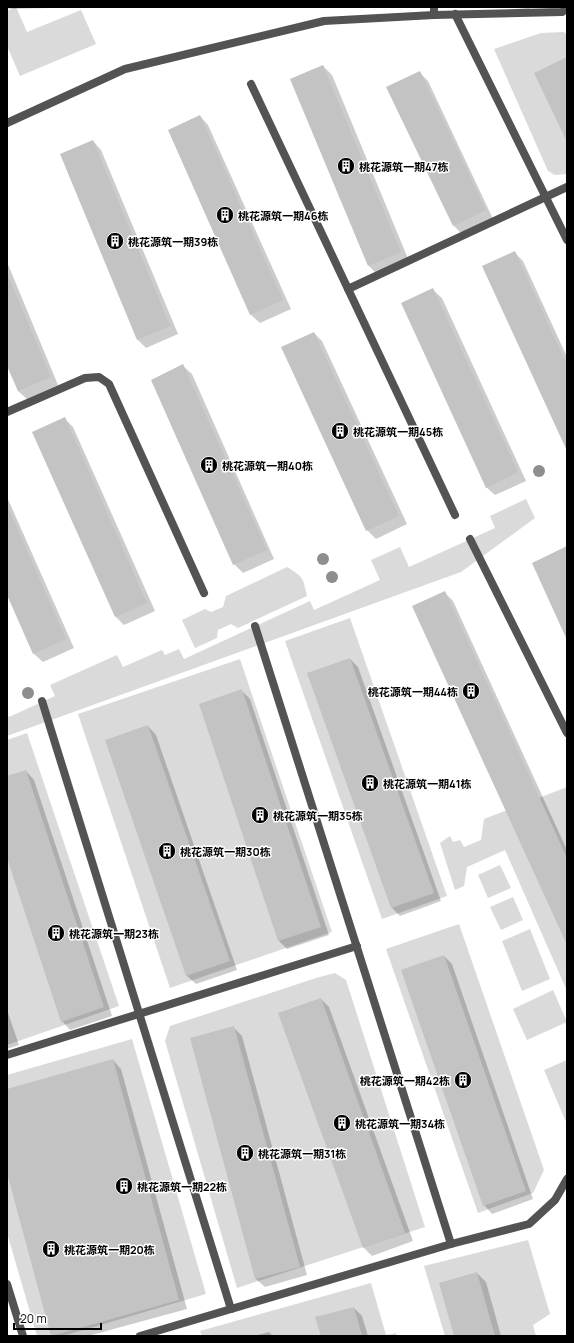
<svg xmlns="http://www.w3.org/2000/svg" width="574" height="1343" font-family="Manrope,'Noto Sans SC',sans-serif">
	<style>
		.green { fill: #dadada }
		.shadow { fill: #0003 }
		.building { fill: #c3c3c3 }
		.lines { fill: none; stroke-linecap: round; stroke-linejoin: round }
		.service { stroke: #535353; stroke-width: 8 }
		.minor { stroke: #535353; stroke-width: 8 }
		.tree { fill: #8e8e8e }
		.labels { text-anchor: middle; dominant-baseline: central; stroke-width: 3; stroke-linejoin: round; paint-order: stroke }
		.poi-label { font-size: 11px; font-weight: bold; fill: #000; stroke: #fff; text-anchor: start }
	</style>
	<rect width="100%" height="100%" fill="#fff"/>
	<g class="green">
		<polygon points="16,7 27,32 81,10 96,44 20,76 7,46 7,11"/>
		<polygon points="564,32 567,35 567,174 555,175 548,171 494,49 541,33"/>
		<polygon points="526,499 535,518 461,572 7,736 7,714 9,717 55,696 50,685 117,655 123,667 162,650 165,655 179,649 184,659 310,601 314,610 380,580 371,560 400,547 409,567 495,528 490,516"/>
		<path d="M287 567C303 577 303 577 307 596L238 628 231 624 218 630 217 638 195 648 182 620 205 609 211 612 223 607 226 596Z"/>
		<polygon points="350,618 447,896 382,919 285,641"/>
		<polygon points="240,659 332,932 170,988 78,714"/>
		<polygon points="27,733 119,1006 7,1045 7,740"/>
		<polygon points="567,787 567,991 505,850 467,867 464,886 455,890 440,843 450,836 453,842 460,840 464,847 481,840 484,819"/>
		<polygon points="500,865 511,888 488,898 478,875"/>
		<polygon points="513,897 523,920 501,930 490,907"/>
		<polygon points="459,924 544,1170 533,1193 478,1213 386,949"/>
		<polygon points="530,929 550,979 522,991 502,941"/>
		<polygon points="335,973 346,980 425,1227 237,1288 165,1041 170,1026 316,978"/>
		<polygon points="553,990 567,1022 527,1040 513,1009"/>
		<polygon points="132,1039 206,1294 63,1336 37,1336 7,1233 7,1075"/>
		<polygon points="567,1060 567,1122 565,1120 544,1070"/>
		<polygon points="528,1240 550,1314 533,1325 536,1336 445,1336 424,1266"/>
		<polygon points="371,1283 386,1335 396,1333 397,1336 202,1336 200,1331"/>
	</g>
	<g class="shadow">
		<polygon points="7,7 92,7 9,9"/>
		<polygon points="499,7 530,7 529,9"/>
		<polygon points="323,66 332,75 409,261 377,274 369,266 292,80"/>
		<polygon points="419,72 428,81 493,219 462,234 454,226 388,87"/>
		<polygon points="200,116 208,125 291,309 260,323 251,315 169,131"/>
		<polygon points="93,141 101,150 178,334 146,348 138,340"/>
		<polygon points="514,252 523,261 567,357 567,449"/>
		<polygon points="7,262 58,385 27,399 18,391 7,363"/>
		<polygon points="433,290 442,298 526,481 495,495 486,487"/>
		<polygon points="314,333 322,341 407,524 376,539 367,530"/>
		<polygon points="183,366 192,374 274,559 243,573 234,564"/>
		<polygon points="65,419 73,427 155,611 124,625 116,617"/>
		<polygon points="7,497 74,648 43,662 34,654 7,593"/>
		<polygon points="444,592 453,601 567,850 567,943"/>
		<polygon points="350,659 358,667 441,901 400,916 392,908"/>
		<polygon points="242,691 250,699 329,935 287,949 279,941 200,705"/>
		<polygon points="148,726 156,735 237,970 196,984 187,976"/>
		<polygon points="26,771 34,780 112,1016 70,1030 62,1021 7,855 7,777"/>
		<polygon points="444,956 452,964 533,1199 492,1214 484,1205"/>
		<polygon points="321,999 329,1007 413,1241 372,1256 364,1248"/>
		<polygon points="7,1010 19,1045 7,1049"/>
		<polygon points="233,1027 242,1036 307,1275 265,1287 256,1279 191,1039"/>
		<polygon points="113,1060 121,1069 187,1309 88,1336 53,1336 7,1169 7,1090"/>
		<polygon points="477,1273 486,1282 501,1336 455,1336"/>
		<polygon points="354,1308 362,1316 368,1336 322,1336"/>
		<polygon points="269,1332 273,1336 253,1336"/>
	</g>
	<g class="building">
		<polygon points="567,57 567,142 534,73"/>
		<polygon points="323,65 401,252 368,266 290,79"/>
		<polygon points="420,71 486,210 453,226 386,87"/>
		<polygon points="200,115 283,300 250,315 168,130"/>
		<polygon points="93,140 170,326 137,340 60,154"/>
		<polygon points="515,251 567,365 567,451 482,266"/>
		<polygon points="7,273 51,377 18,391 7,366"/>
		<polygon points="433,288 518,472 486,488 401,303"/>
		<polygon points="314,332 399,516 366,531 281,347"/>
		<polygon points="183,364 267,550 233,565 151,380"/>
		<polygon points="65,417 147,603 115,617 32,432"/>
		<polygon points="7,505 66,639 33,654 7,595"/>
		<polygon points="567,546 567,640 532,563"/>
		<polygon points="445,591 567,858 567,945 412,606"/>
		<polygon points="350,658 434,893 391,908 307,673"/>
		<polygon points="242,689 321,927 278,941 199,704"/>
		<polygon points="148,725 230,961 186,976 105,740"/>
		<polygon points="26,770 104,1007 61,1022 7,858 7,776"/>
		<polygon points="444,955 526,1191 483,1206 401,970"/>
		<polygon points="321,998 405,1233 363,1248 278,1013"/>
		<polygon points="234,1026 300,1267 255,1279 190,1038"/>
		<polygon points="113,1059 179,1300 51,1336 7,1173 7,1089"/>
		<polygon points="477,1272 495,1336 454,1336 439,1283"/>
		<polygon points="354,1307 362,1336 321,1336 315,1317"/>
	</g>
	<g class="lines">
		<g class="service">
			<polyline points="455,14 567,240"/>
			<polyline points="251,84 455,515"/>
			<polyline points="348,289 567,187"/>
			<polyline points="7,412 85,378 99,377 109,384 204,593"/>
			<polyline points="470,539 567,733"/>
			<polyline points="255,626 451,1244"/>
			<polyline points="42,701 231,1309"/>
			<polyline points="7,1055 357,946"/>
			<polyline points="7,1284 23,1336"/>
		</g>
		<g class="minor">
			<polyline points="434,15 562,12 567,9"/>
			<polyline points="7,123 125,69 324,21 434,15 434,7"/>
			<polyline points="140,1336 451,1244 529,1224 555,1200 567,1179"/>
		</g>
	</g>
	<g class="tree">
		<circle cx="539" cy="471" r="6"/>
		<circle cx="323" cy="559" r="6"/>
		<circle cx="332" cy="577" r="6"/>
		<circle cx="28" cy="693" r="6"/>
	</g>
	<defs>
		<symbol id="building-disc" viewBox="-11 -11 22 22"><circle r="9.5" fill="#000" stroke="#fff"/><path d="M-4-6H4V6H1V3H-1V6H-4ZM-2.5-4.3h1.7v1.8h-1.7ZM.8-4.3h1.7v1.8H.8ZM-2.5-1h1.7V.8h-1.7ZM.8-1h1.7V.8H.8Z" fill="#fff"/></symbol>
	</defs>
	<g fill-rule="evenodd">
		<use href="#building-disc" x="336" y="156" width="20" height="20"/>
		<use href="#building-disc" x="215" y="205" width="20" height="20"/>
		<use href="#building-disc" x="105" y="231" width="20" height="20"/>
		<use href="#building-disc" x="330" y="421" width="20" height="20"/>
		<use href="#building-disc" x="199" y="455" width="20" height="20"/>
		<use href="#building-disc" x="461" y="681" width="20" height="20"/>
		<use href="#building-disc" x="360" y="773" width="20" height="20"/>
		<use href="#building-disc" x="250" y="805" width="20" height="20"/>
		<use href="#building-disc" x="157" y="841" width="20" height="20"/>
		<use href="#building-disc" x="46" y="923" width="20" height="20"/>
		<use href="#building-disc" x="453" y="1070" width="20" height="20"/>
		<use href="#building-disc" x="332" y="1113" width="20" height="20"/>
		<use href="#building-disc" x="235" y="1143" width="20" height="20"/>
		<use href="#building-disc" x="114" y="1176" width="20" height="20"/>
		<use href="#building-disc" x="41" y="1239" width="20" height="20"/>
	</g>
	<g class="labels">
		<g class="poi-label">
			<text x="359" y="166">桃花源筑一期47栋</text>
			<text x="238" y="215">桃花源筑一期46栋</text>
			<text x="128" y="241">桃花源筑一期39栋</text>
			<text x="353" y="431">桃花源筑一期45栋</text>
			<text x="222" y="465">桃花源筑一期40栋</text>
			<text x="458" y="691" text-anchor="end">桃花源筑一期44栋</text>
			<text x="383" y="783">桃花源筑一期41栋</text>
			<text x="273" y="815">桃花源筑一期35栋</text>
			<text x="180" y="851">桃花源筑一期30栋</text>
			<text x="69" y="933">桃花源筑一期23栋</text>
			<text x="450" y="1080" text-anchor="end">桃花源筑一期42栋</text>
			<text x="355" y="1123">桃花源筑一期34栋</text>
			<text x="258" y="1153">桃花源筑一期31栋</text>
			<text x="137" y="1186">桃花源筑一期22栋</text>
			<text x="64" y="1249">桃花源筑一期20栋</text>
		</g>
	</g>
	<rect width="574" height="1343" fill="none" stroke="#000000" stroke-width="16"/>
	<path d="M14 1323v6h87v-6" fill="none" stroke="#000000" stroke-width="2"/>
	<text x="20" y="1323" font-size="12" fill="#000000" stroke="#ffffff" stroke-width="3" paint-order="stroke">20 m</text>
</svg>
